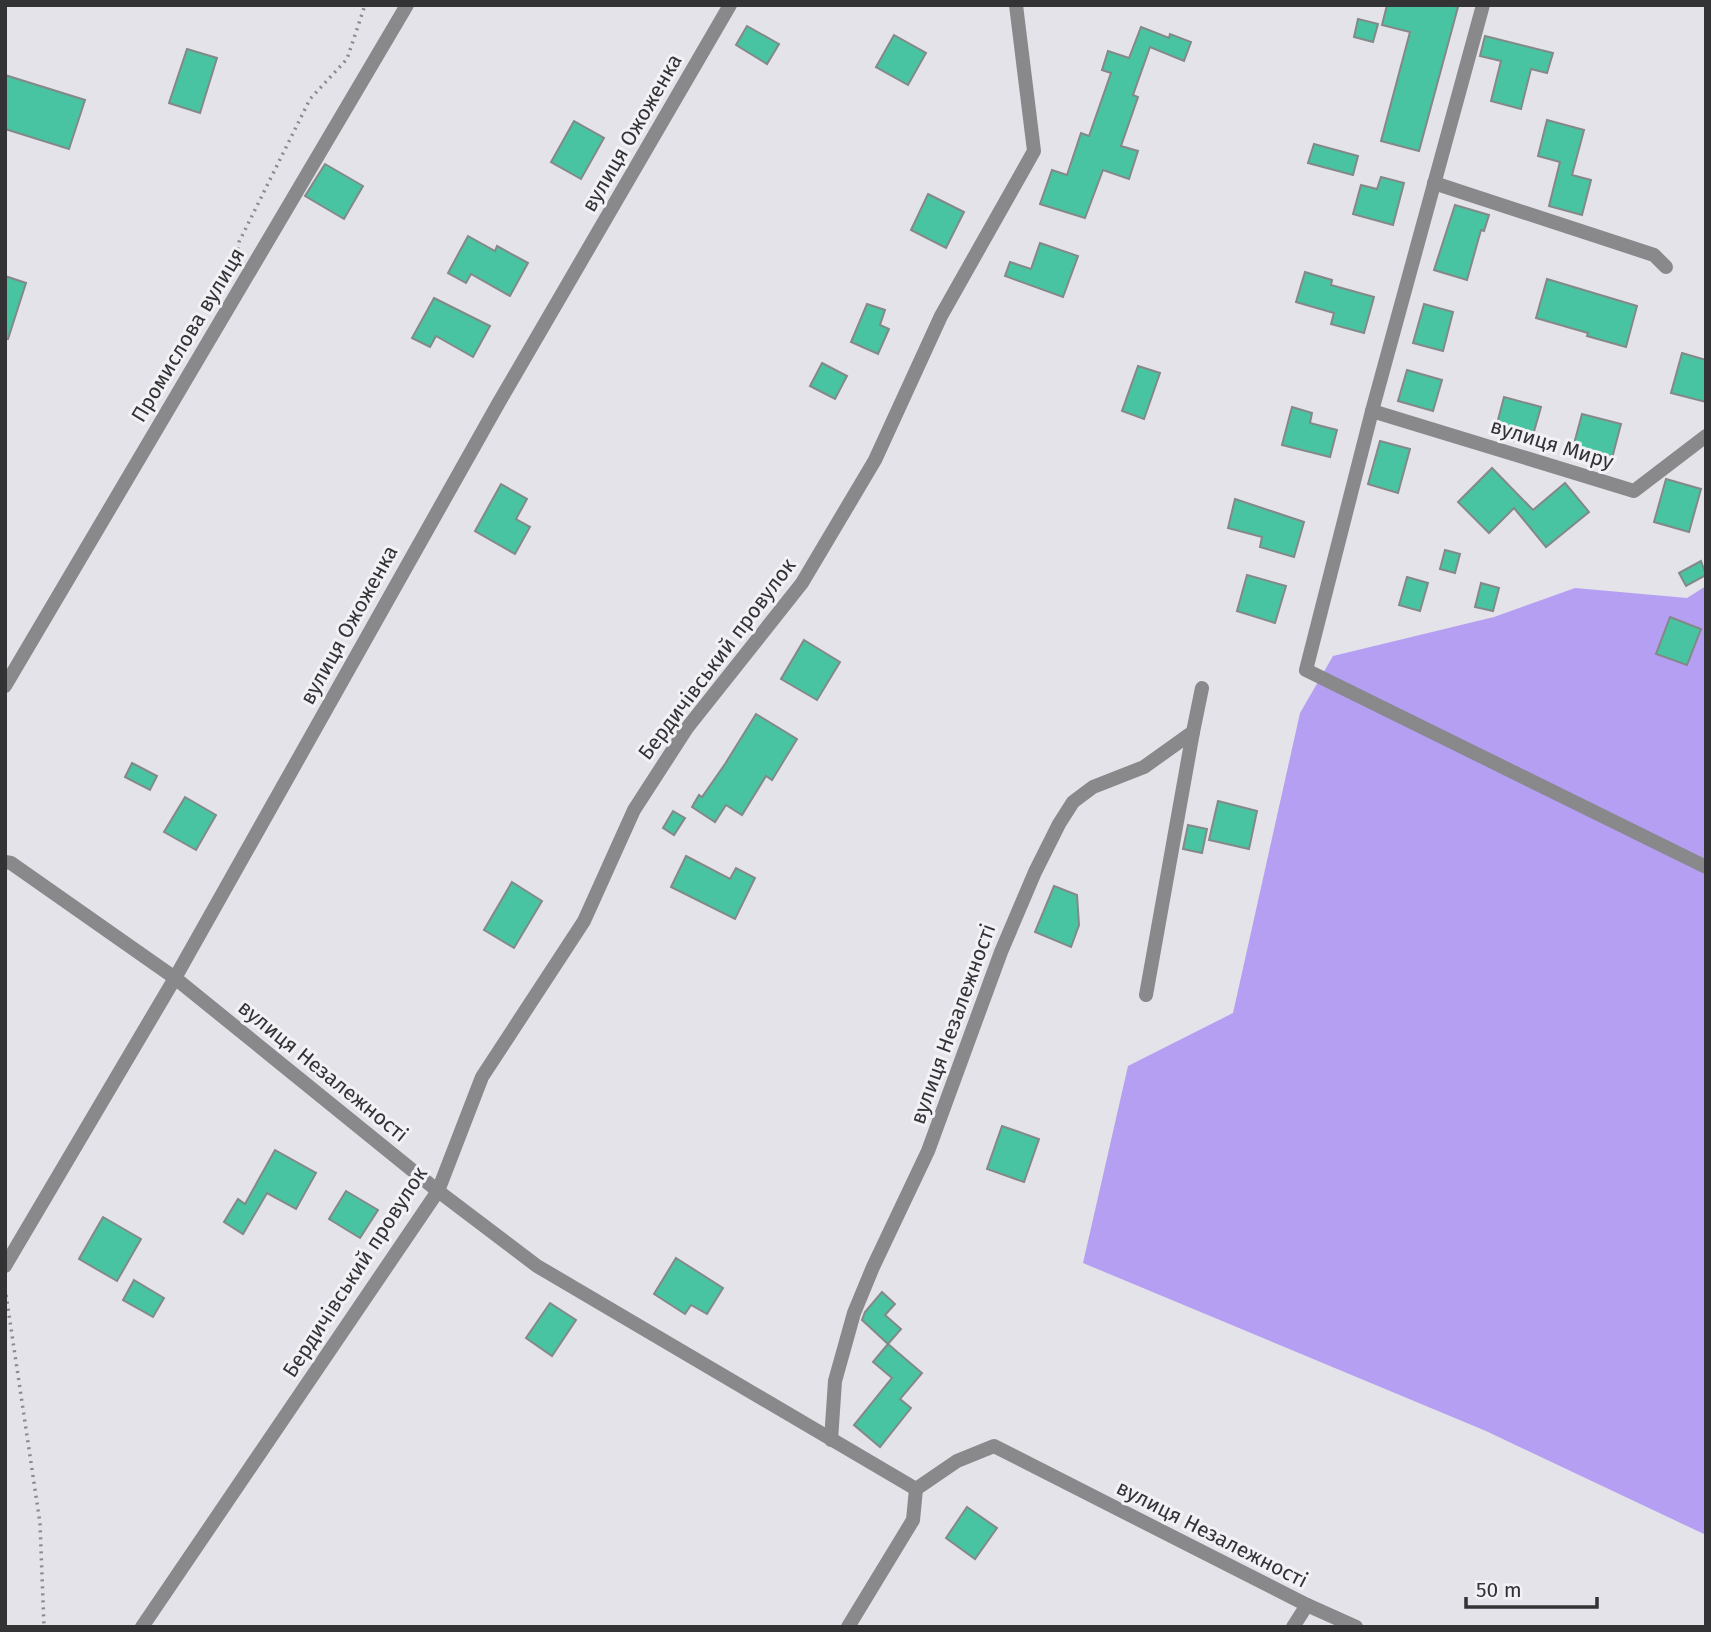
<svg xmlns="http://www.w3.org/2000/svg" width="1711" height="1632" font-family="'Fira Sans',sans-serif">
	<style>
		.forest { fill: #b49ff3 }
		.building { fill: #48c4a3; stroke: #838987; stroke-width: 2 }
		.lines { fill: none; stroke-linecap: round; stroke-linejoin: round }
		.path { stroke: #8a898d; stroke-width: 3.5; stroke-dasharray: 2 5; stroke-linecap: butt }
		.minor { stroke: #89888b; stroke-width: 14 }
		.labels { text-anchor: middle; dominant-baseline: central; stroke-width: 6; stroke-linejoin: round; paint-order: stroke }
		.street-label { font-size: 21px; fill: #333234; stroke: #f2f1f6 }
	</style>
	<rect width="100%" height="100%" fill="#e4e3e9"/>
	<polygon class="forest" points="1706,586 1706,1535 1486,1431 1083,1263 1128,1066 1233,1013 1300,713 1333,656 1494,617 1575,588 1687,598"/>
	<g class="building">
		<polygon points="1387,5 1450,5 1458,7 1419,151 1381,141 1410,32 1382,25"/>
		<polygon points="1358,19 1378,24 1373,42 1354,37"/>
		<polygon points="747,26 779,44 767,64 736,45"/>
		<polygon points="1141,27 1169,38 1170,34 1191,42 1184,61 1150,47 1133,95 1138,97 1121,146 1138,151 1129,179 1103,170 1085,218 1040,204 1052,170 1067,175 1081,133 1089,136 1111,73 1102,70 1108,51 1129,58"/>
		<polygon points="894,35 926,53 908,85 876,67"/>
		<polygon points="1485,36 1553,53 1547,73 1531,69 1521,109 1491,101 1501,61 1480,56"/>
		<polygon points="187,49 217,58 200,113 169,103"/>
		<polygon points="5,75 85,100 69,149 5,129"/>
		<polygon points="1547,120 1584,130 1572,175 1591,180 1582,215 1549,206 1560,162 1538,156"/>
		<polygon points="574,121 604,138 581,179 551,162"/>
		<polygon points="1314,144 1358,156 1353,175 1308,163"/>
		<polygon points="325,164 363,186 344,219 305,196"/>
		<polygon points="1381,177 1404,183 1393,225 1353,214 1361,185 1377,189"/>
		<polygon points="928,194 964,212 946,248 911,230"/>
		<polygon points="1455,205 1489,215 1484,231 1481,230 1467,280 1434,270"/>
		<polygon points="468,236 495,251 497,246 528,263 510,296 471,274 466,283 448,273"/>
		<polygon points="1040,243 1078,256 1063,297 1005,276 1010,262 1031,269"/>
		<polygon points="1305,272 1332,280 1331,285 1374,297 1364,333 1331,324 1334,313 1296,302"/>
		<polygon points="5,276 26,283 8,339 5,339"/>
		<polygon points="1547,279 1637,306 1626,347 1587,336 1588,333 1536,318"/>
		<polygon points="434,298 490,326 473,357 436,336 430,347 412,338"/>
		<polygon points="867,304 885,310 880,325 889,329 878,354 851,342"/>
		<polygon points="1424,304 1453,312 1443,351 1413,343"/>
		<polygon points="1682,353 1706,360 1706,402 1671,393"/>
		<polygon points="822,363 847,376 835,399 810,386"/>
		<polygon points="1138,366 1160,373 1144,419 1122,411"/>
		<polygon points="1407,370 1442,380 1433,411 1398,401"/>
		<polygon points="1504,397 1541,407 1531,442 1534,446 1494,435"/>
		<polygon points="1292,407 1312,413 1310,423 1337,430 1330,457 1282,445"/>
		<polygon points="1582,414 1621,424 1610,466 1571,455"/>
		<polygon points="1380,441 1410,449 1398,493 1368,484"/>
		<polygon points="1492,468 1533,510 1565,483 1589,512 1546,547 1514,508 1489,533 1458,502"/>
		<polygon points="1666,479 1701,489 1689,532 1654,522"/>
		<polygon points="501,484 527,499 516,519 530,527 515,554 475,531"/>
		<polygon points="1235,499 1304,522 1294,557 1260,547 1262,537 1228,528"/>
		<polygon points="1445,550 1460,554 1455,573 1440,569"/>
		<polygon points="1701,561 1706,575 1686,586 1679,573"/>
		<polygon points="1247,575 1286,586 1275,623 1237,611"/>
		<polygon points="1407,577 1428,583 1420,611 1399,605"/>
		<polygon points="1481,583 1499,588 1493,611 1475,607"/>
		<polygon points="1670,617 1701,629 1687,665 1656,654"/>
		<polygon points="804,640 840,662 817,700 781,679"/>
		<polygon points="756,714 797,739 772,780 766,776 742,815 726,805 715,822 692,807 699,795 702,797 725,764"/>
		<polygon points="132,763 157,776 150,790 125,777"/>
		<polygon points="185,797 216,815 196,850 164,832"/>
		<polygon points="1218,801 1257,811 1249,849 1209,840"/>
		<polygon points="673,811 685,818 674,835 663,828"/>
		<polygon points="1188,825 1207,829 1202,853 1183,849"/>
		<polygon points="686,856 730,879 736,868 755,878 735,919 671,887"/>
		<polygon points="512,882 542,901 514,948 484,930"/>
		<polygon points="1054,886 1077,895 1079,925 1071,947 1035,932"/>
		<polygon points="1002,1126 1039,1139 1024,1182 987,1169"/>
		<polygon points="275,1150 316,1173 296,1209 267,1193 243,1234 224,1222 238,1199 245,1204"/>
		<polygon points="346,1191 378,1210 360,1238 329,1219"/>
		<polygon points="103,1217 141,1239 117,1281 79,1259"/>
		<polygon points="676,1258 723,1288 707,1314 691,1305 685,1314 654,1294"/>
		<polygon points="134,1280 164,1298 153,1317 123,1300"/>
		<polygon points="882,1292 895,1304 885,1315 901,1329 888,1344 862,1320 865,1312"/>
		<polygon points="550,1303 576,1320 552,1356 526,1338"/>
		<polygon points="888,1344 922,1373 900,1399 911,1408 880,1447 854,1425 892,1378 873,1362"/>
		<polygon points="967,1507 997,1528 975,1559 946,1538"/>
	</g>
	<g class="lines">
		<g class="path">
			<polyline points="235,263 239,242 310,99 347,59 365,5"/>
			<polyline points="5,1288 40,1523 44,1627"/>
		</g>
		<g class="minor">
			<polyline points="1483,5 1372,411 1306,670 1706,867"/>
			<polyline points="1434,183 1654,255 1666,267"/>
			<polyline points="1372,411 1634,491 1706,436"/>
			<polyline points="5,686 407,5"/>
			<polyline points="5,862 11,863 175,978 438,1191 537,1266 916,1489 957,1461 994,1446 1307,1605 1356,1627"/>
			<polyline points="1146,995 1193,732"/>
			<polyline points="5,1266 175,978 498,404 730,5"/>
			<polyline points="831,1440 835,1381 854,1313 873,1267 928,1151 1001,952 1035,872 1059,824 1073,802 1093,787 1144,767 1193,732 1202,688"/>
			<polyline points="142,1627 438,1191 482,1077 584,921 634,810 687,728 802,583 875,460 941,316 1034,151 1016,5"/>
			<polyline points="848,1627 913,1520 916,1489"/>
			<polyline points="1293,1627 1307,1605"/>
		</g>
	</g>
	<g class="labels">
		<g class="street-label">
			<text transform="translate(632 133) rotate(-60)">вулиця Ожоженка</text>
			<text transform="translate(188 335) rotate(-59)">Промислова вулиця</text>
			<text transform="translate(1552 444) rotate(17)">вулиця Миру</text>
			<text transform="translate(349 625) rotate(-61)">вулиця Ожоженка</text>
			<text transform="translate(717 659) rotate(-53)">Бердичівський провулок</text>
			<text transform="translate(953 1024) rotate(-70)">вулиця Незалежності</text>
			<text transform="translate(323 1071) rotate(39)">вулиця Незалежності</text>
			<text transform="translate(355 1272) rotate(-57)">Бердичівський провулок</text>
			<text transform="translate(1212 1534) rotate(27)">вулиця Незалежності</text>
		</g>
	</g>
	<rect width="1711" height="1632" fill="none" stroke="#333234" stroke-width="14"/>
	<path d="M1466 1597v10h131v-10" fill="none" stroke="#333234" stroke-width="3.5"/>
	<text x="1476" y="1597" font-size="21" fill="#333234" stroke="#f2f1f6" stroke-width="5" paint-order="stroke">50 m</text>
</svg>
